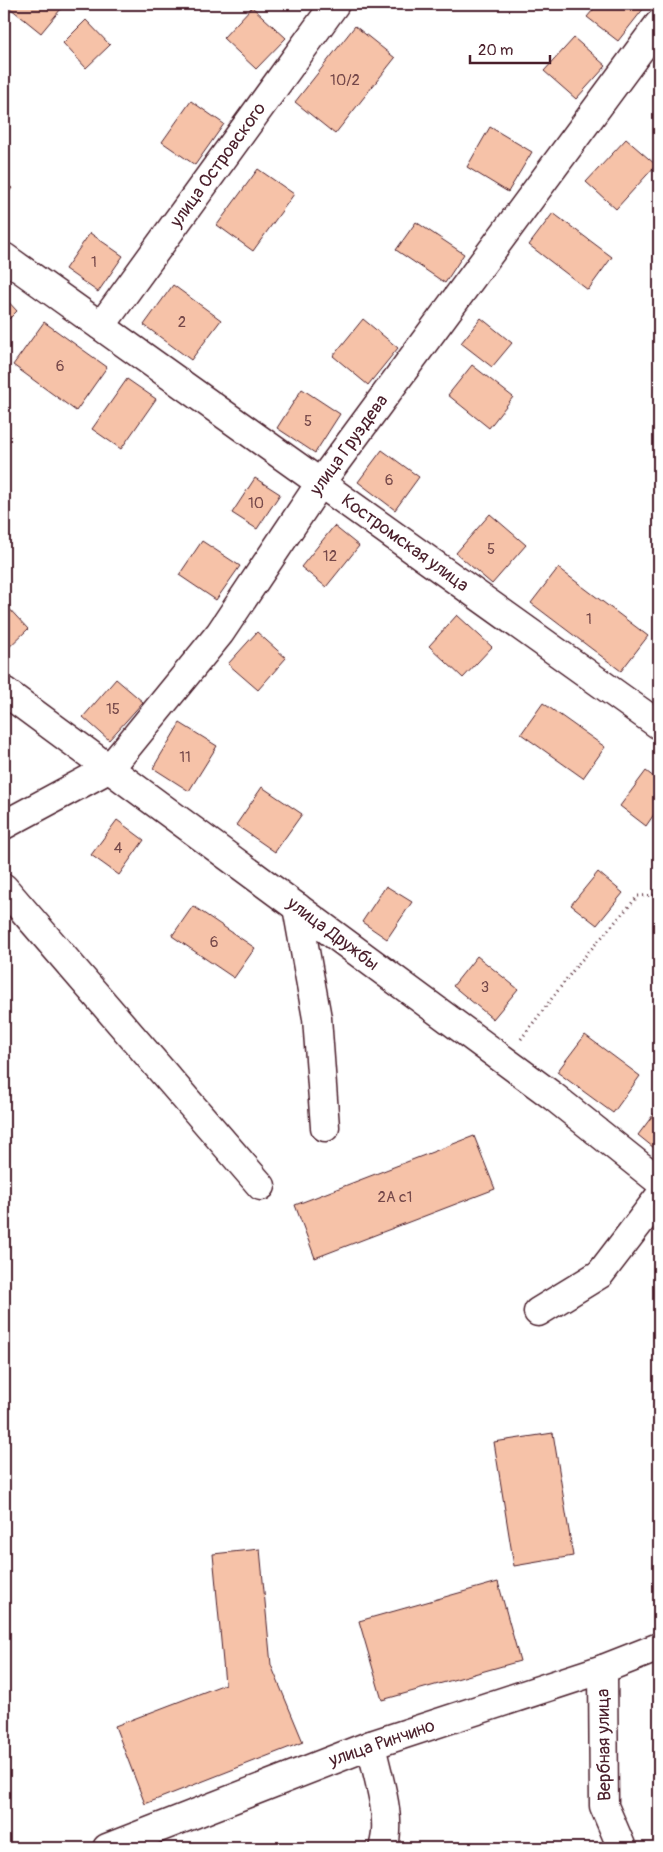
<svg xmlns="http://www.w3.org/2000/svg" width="663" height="1852" font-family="Pangolin,sans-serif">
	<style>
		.building { fill: #f6c2a8; stroke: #4a1f2b }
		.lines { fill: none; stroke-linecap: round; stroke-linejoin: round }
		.minor-casing { stroke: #4a1f2b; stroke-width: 31 }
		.path { stroke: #4a1f2b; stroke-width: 3; stroke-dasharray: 1 4; stroke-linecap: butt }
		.minor { stroke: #fff; stroke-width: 28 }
		.labels { text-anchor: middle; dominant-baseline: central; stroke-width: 4.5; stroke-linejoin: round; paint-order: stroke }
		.number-label { font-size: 15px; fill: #75484a }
		.street-label { font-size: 18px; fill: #4a1f2b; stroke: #fff }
	</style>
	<rect width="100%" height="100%" fill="#fff"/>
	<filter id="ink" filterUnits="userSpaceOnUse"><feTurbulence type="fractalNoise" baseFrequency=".02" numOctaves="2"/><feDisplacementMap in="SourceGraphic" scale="10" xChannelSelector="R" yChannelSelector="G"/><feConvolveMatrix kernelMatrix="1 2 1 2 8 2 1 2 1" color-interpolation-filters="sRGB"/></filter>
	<g filter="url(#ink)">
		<g class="building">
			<polygon points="5,4 65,4 41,33"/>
			<polygon points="598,4 639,4 644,8 618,41 587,17"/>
			<polygon points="252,7 286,38 256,69 223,38"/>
			<polygon points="86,20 110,45 86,68 63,43"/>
			<polygon points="355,26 395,58 335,134 295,102"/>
			<polygon points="574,38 606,66 576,99 544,71"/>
			<polygon points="191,101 224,124 195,165 162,142"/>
			<polygon points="490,127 532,152 508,192 467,167"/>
			<polygon points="626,139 656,165 616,209 586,182"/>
			<polygon points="258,169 294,194 253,251 217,225"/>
			<polygon points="4,182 12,188 4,198"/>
			<polygon points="553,213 612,257 588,290 529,245"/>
			<polygon points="416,222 464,254 445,283 396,250"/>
			<polygon points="90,233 123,256 98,292 65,269"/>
			<polygon points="173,285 221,320 191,360 144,325"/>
			<polygon points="4,297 17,311 4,324"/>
			<polygon points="481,318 512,343 492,367 461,343"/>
			<polygon points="363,319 398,348 368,385 333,356"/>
			<polygon points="44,322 107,367 76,411 13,365"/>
			<polygon points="472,365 513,397 489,428 448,395"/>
			<polygon points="127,379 156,399 121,449 92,429"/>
			<polygon points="302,389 340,414 315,453 277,428"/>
			<polygon points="382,450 419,477 395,510 358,482"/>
			<polygon points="255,478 280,494 257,529 232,513"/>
			<polygon points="490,514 526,545 492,584 456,553"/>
			<polygon points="334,526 359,546 326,587 301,567"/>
			<polygon points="202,541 240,566 216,600 179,575"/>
			<polygon points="558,568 648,636 621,671 531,603"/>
			<polygon points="4,603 28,629 4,652"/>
			<polygon points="457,615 492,647 463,678 429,646"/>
			<polygon points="257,632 286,658 258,690 228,664"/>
			<polygon points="116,679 143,702 109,740 83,717"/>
			<polygon points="543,703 605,747 583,778 521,734"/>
			<polygon points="180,723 217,746 189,791 153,768"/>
			<polygon points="646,771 659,781 659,807 646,826 620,806"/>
			<polygon points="262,787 302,814 275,852 236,825"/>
			<polygon points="117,820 144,840 119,875 91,855"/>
			<polygon points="598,872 623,893 597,925 571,905"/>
			<polygon points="386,886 412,902 387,939 362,922"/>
			<polygon points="193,906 255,948 234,978 172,936"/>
			<polygon points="477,956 518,989 493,1019 453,986"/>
			<polygon points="585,1035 640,1076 613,1113 557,1072"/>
			<polygon points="659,1107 659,1152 638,1135"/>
			<polygon points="474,1136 495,1189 315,1258 295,1205"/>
			<polygon points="553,1433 573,1556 514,1566 494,1442"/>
			<polygon points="659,1543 659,1558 654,1545"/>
			<polygon points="260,1549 271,1665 303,1742 145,1804 115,1726 225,1684 213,1554"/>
			<polygon points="498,1582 520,1661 382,1700 359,1621"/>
		</g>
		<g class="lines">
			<defs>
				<g id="minor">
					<polyline points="4,257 659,725"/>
					<polyline points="101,326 335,4"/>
					<polyline points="4,691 554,1097 659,1181"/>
					<polyline points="4,825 110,768 220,633 321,482 659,24"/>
					<polyline points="4,888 261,1186"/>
					<polyline points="297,907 317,1018 325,1127"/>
					<polyline points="538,1312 600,1274 659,1197"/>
					<polyline points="603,1669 604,1806 622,1848"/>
					<path d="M371 1745C377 1775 393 1819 383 1848"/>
					<polyline points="107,1848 371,1745 603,1669 659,1647"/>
				</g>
			</defs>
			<use href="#minor" class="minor-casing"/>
			<polyline class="path" points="521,1039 578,964 638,896 657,895 659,890"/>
			<use href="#minor" class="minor"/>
		</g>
	</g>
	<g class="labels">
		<g class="number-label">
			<text x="345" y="80">10/2</text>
			<text x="94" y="262">1</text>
			<text x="182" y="322">2</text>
			<text x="60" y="366">6</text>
			<text x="308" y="421">5</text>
			<text x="389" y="480">6</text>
			<text x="256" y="503">10</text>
			<text x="491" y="549">5</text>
			<text x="330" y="556">12</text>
			<text x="589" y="619">1</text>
			<text x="113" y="709">15</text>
			<text x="185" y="757">11</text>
			<text x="118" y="848">4</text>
			<text x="214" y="942">6</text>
			<text x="485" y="987">3</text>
			<text x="395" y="1197">2А с1</text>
		</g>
		<g class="street-label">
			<text transform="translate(218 165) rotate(-54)">улица Островского</text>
			<text transform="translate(349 445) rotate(-54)">улица Груздева</text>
			<text transform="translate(405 543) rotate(36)">Костромская улица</text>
			<text transform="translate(333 934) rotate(37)">улица Дружбы</text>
			<text transform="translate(382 1743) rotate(-19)">улица Ринчино</text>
			<text transform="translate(604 1745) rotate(-91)">Вербная улица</text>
		</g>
	</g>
	<rect width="663" height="1852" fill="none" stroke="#fff" stroke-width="20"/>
	<rect x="10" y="10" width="643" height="1832" fill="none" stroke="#4a1f2b" stroke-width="2" filter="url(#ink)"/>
	<path d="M470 55v8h80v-8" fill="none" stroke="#4a1f2b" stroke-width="2.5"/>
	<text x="478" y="55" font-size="15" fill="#4a1f2b" stroke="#ffffff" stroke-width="4" paint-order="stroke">20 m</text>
</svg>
